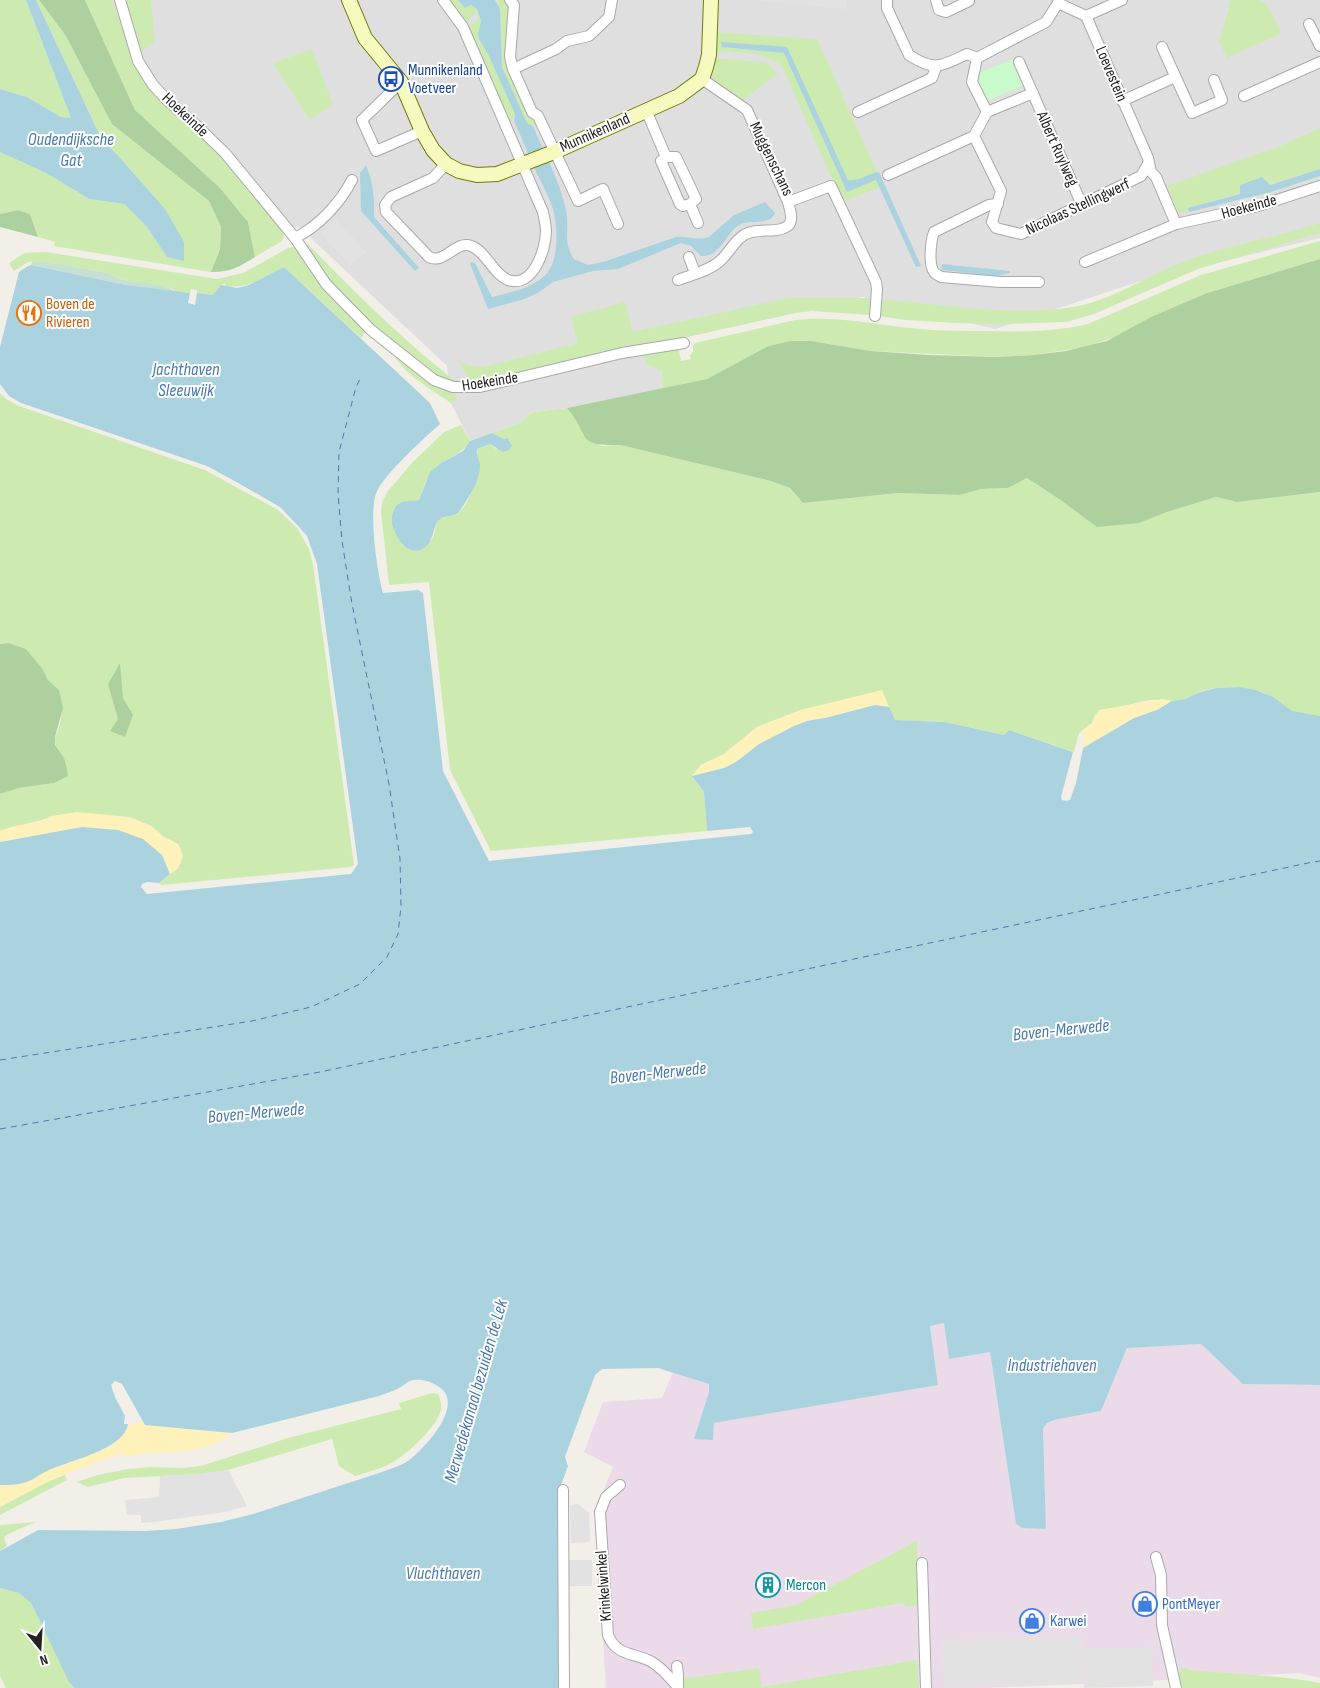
<svg xmlns="http://www.w3.org/2000/svg" width="1320" height="1688" font-family="'Sofia Sans Condensed',sans-serif">
	<style>
		.residential { fill: #e0dfdf }
		.industrial { fill: #ebdbe8 }
		.grass { fill: #cdebb0 }
		.forest { fill: #add19e }
		.wetland { fill: #c6e0d4 }
		.sand { fill: #fff1ba }
		.park { fill: #c8facc }
		.parking { fill: #e2e2e2 }
		.water { fill: #aad3df }
		.lines { fill: none; stroke-linecap: round; stroke-linejoin: round }
		.ferry { stroke: #4a7aab; stroke-width: 1; stroke-dasharray: 6 5; stroke-linecap: butt }
		.street-casing { stroke: #a9a9a9; stroke-width: 12 }
		.secondary-casing { stroke: #707d05; stroke-width: 16 }
		.street { stroke: #fff; stroke-width: 10 }
		.secondary { stroke: #f7fabf; stroke-width: 14 }
		.labels { text-anchor: middle; dominant-baseline: central; stroke-width: 4; stroke-linejoin: round; paint-order: stroke }
		.transit-label { font-size: 16px; fill: #164399; stroke: #fff; text-anchor: start }
		.street-label { font-size: 16px; fill: #222; stroke: #fff }
		.food-label { font-size: 16px; fill: #c56008; stroke: #fff; text-anchor: start }
		.culture-label { font-size: 16px; fill: #0d838f; stroke: #fff; text-anchor: start }
		.shop-label { font-size: 16px; fill: #366cbe; stroke: #fff; text-anchor: start }
		.water-label { font-size: 18px; font-style: italic; fill: #4a7aab; stroke: #fff }
	</style>
	<rect width="100%" height="100%" fill="#f2efe9"/>
	<polygon class="residential" points="104,0 1320,0 1320,238 1138,282 995,329 863,297 637,335 661,370 663,389 567,408 533,412 517,424 470,441 451,403 447,366 299,227 280,233 146,98"/>
	<polygon class="industrial" points="944,1323 990,1352 1016,1524 1046,1529 1043,1429 1047,1423 1054,1420 1101,1411 1127,1348 1201,1344 1243,1384 1320,1385 1320,1678 1299,1673 1127,1682 985,1688 606,1688 595,1511 613,1467 584,1452 603,1402 662,1398 673,1372 709,1384 713,1440 714,1423 938,1384 930,1325"/>
	<g class="grass">
		<polygon points="0,0 26,0 71,118 61,117 27,97 0,89"/>
		<polygon points="36,0 39,0 66,36 185,181 209,201 221,227 220,248 211,272 54,246 55,242 38,237 30,214 18,210 0,214 0,152 46,173 89,199 124,204 147,227 167,257 184,260 165,209 113,150 102,140"/>
		<polygon points="85,0 112,0 135,63 226,161 283,229 284,236 282,241 255,257 248,222 220,188 135,110"/>
		<polygon points="126,0 151,0 155,38 154,42 141,52"/>
		<path d="M447 0H458L462 6C468 5 475 4 478 11L464 24Z"/>
		<polygon points="500,0 506,0 510,6 506,59 538,128 527,123 502,67 500,9 497,2"/>
		<polygon points="1231,0 1258,0 1266,3 1282,33 1227,58 1219,42"/>
		<polygon points="480,17 481,21 478,34 479,39 488,54 515,114 510,124 467,29"/>
		<path d="M713 32 817 39 876 170 881 187 842 202 783 68C769 50 734 53 712 51Z"/>
		<polygon points="312,49 333,105 310,120 273,63"/>
		<polygon points="711,58 763,62 769,64 778,74 741,101 708,78"/>
		<polygon points="1320,128 1320,169 1189,208 1189,212 1178,213 1167,186 1280,146"/>
		<path d="M1320 223V233L1198 269 1094 314 1066 322 1005 324 955 323 906 320 878 316 879 299C940 304 1013 317 1073 307 1110 301 1143 278 1178 264 1223 246 1274 238 1320 223Z"/>
		<path d="M1320 241V259L1207 293 1153 316 1120 335 1086 347 1033 355 998 357 871 351 811 341 768 346 707 379 663 389 661 370 647 365 643 352 674 348 679 351 681 361 691 359 690 355 693 352V346L695 343 795 320C837 315 879 325 920 329 942 331 964 331 985 331 1020 332 1054 332 1088 324L1201 275Z"/>
		<path d="M305 244H308C356 294 405 342 459 384H452L420 367 362 316 329 285Z"/>
		<path d="M293 247 297 249 325 290 367 330 361 338 284 267C266 277 247 290 226 286L225 283 221 285 213 295 197 293V290L191 289 190 293 176 292 171 288 136 283 114 277 108 273 47 262H28L14 271 9 263 24 253 46 252 217 279 243 273 288 248Z"/>
		<path d="M788 298H872L871 315 812 311 796 313 480 383C467 381 463 371 459 359L467 365 483 367 578 343 571 317 625 302 633 332Z"/>
		<path d="M391 351 455 392 456 400 451 403C430 388 404 375 391 351Z"/>
		<path d="M0 393 6 399 19 406 205 470 278 510 297 528 309 549 313 564 354 865 351 867 161 885 159 883 178 868 183 856 178 844 164 837 151 826 129 817 52 816C35 823 17 825 0 831V794L19 788 54 783 64 758C47 738 59 737 61 718 62 709 60 698 59 690L48 680 42 668 26 649 9 643 0 644Z"/>
		<path d="M567 408 576 418 583 435 602 446 620 445 771 481 790 488 803 503 898 493 960 495 981 489 1008 488 1027 478 1062 501 1139 523 1167 512 1216 497 1237 502 1320 492V716C1309 715 1296 715 1287 709 1275 701 1269 692 1254 690 1237 687 1218 686 1201 691 1195 693 1190 698 1184 699 1173 703 1161 699 1150 700 1131 703 1113 710 1095 715L1092 723 1079 733 1074 752 1009 730 1004 735 945 722 894 720 882 691 801 710 757 727 724 754 701 765 692 776 704 792 707 831 491 851 450 770 429 582 389 585 381 512 382 502 388 491 411 464 444 432 461 425 470 441C460 455 455 454 441 463 428 471 424 486 419 500H414L394 531 404 546 419 550C426 546 432 542 434 534 435 530 436 525 437 522 442 514 452 518 458 513 471 502 478 476 478 460 478 456 477 453 477 449L490 444 496 449 510 441 508 439H504L492 433 517 424 533 412Z"/>
		<path d="M432 1393 438 1394C440 1399 442 1404 441 1409 438 1426 409 1452 395 1461 383 1468 369 1472 355 1476L339 1466 332 1439 228 1470 201 1474 124 1478 88 1487 76 1482 98 1475 128 1469 150 1467 182 1468 201 1466 288 1438 401 1409 399 1403Z"/>
		<polygon points="65,1475 67,1480 0,1515 0,1507 40,1485"/>
		<polygon points="36,1522 10,1533 4,1537 7,1546 0,1551 0,1525"/>
		<polygon points="917,1541 918,1605 906,1607 903,1603 753,1629 751,1613 796,1605"/>
		<polygon points="0,1588 19,1593 31,1603 69,1681 75,1688 6,1688 0,1676"/>
		<polygon points="917,1660 919,1688 684,1688 682,1679 759,1668 762,1687"/>
		<path d="M1181 1668H1186L1190 1670C1233 1674 1277 1675 1320 1683V1688H1181L1178 1677Z"/>
	</g>
	<g class="forest">
		<path d="M39 0H85L135 110 220 188 248 222 255 257C239 267 231 272 211 272L220 249 221 227 209 201 112 124 66 36Z"/>
		<polygon points="18,210 30,214 38,237 0,227 0,214"/>
		<path d="M1320 259V492L1237 502 1216 497 1167 512 1139 523 1097 527 1062 501 1027 478 1008 488 981 489 960 495 898 493 803 503 790 488 771 481 620 445C574 446 591 436 567 408L707 379 768 346 791 341H811L871 351 929 355 998 357 1033 355 1066 351 1107 341 1153 316 1207 293Z"/>
		<polygon points="9,643 26,649 42,668 48,680 59,690 63,708 55,737 55,745 64,758 67,769 68,776 54,783 19,788 0,794 0,644"/>
		<polygon points="120,663 123,698 133,715 125,737 110,731 118,719 108,684"/>
	</g>
	<path class="wetland" d="M32 262H47L108 273C128 287 161 280 176 292L126 285 31 265Z"/>
	<g class="sand">
		<polygon points="882,690 889,707 875,705 825,718 807,721 759,744 736,762 724,768 692,776 701,765 724,754 757,727 801,710"/>
		<polygon points="1162,699 1172,701 1157,710 1134,719 1083,748 1084,734 1079,733 1092,723 1099,710"/>
		<polygon points="77,812 129,817 151,826 164,837 178,844 183,856 178,868 170,874 162,855 82,827 0,842 0,831 11,827 41,821 52,816"/>
		<path d="M143 1421 209 1432 232 1433C209 1453 180 1451 151 1453 142 1453 133 1456 124 1457L122 1453 53 1479 0 1507V1485C7 1485 17 1486 23 1483 32 1480 39 1474 48 1470 71 1460 119 1452 128 1426Z"/>
	</g>
	<polygon class="park" points="1013,59 1025,85 985,102 976,81 976,74"/>
	<g class="parking">
		<polygon points="760,0 847,0 846,9 759,1"/>
		<polygon points="336,219 366,252 350,266 320,233"/>
		<polygon points="228,1470 247,1506 225,1512 154,1522 141,1523 141,1515 127,1515 125,1500 159,1497 160,1476 201,1474"/>
		<polygon points="578,1504 589,1513 590,1542 571,1543 570,1505"/>
		<rect x="566" y="1560" width="26" height="26"/>
		<polygon points="1081,1636 1082,1683 944,1687 942,1640"/>
		<polygon points="1152,1647 1153,1686 1084,1688 1082,1649"/>
	</g>
	<g class="water">
		<polygon points="26,0 36,0 102,140 113,150 165,209 184,242 184,261 167,257 147,227 124,204 89,199 46,173 0,152 0,89 27,97 61,117 71,118"/>
		<path d="M458 0H495L500 9 502 67 527 123 533 126C544 153 560 181 566 210 570 230 562 240 574 259L588 265 603 262 676 237C687 236 698 241 709 237L734 215 765 202 775 213C771 226 749 219 739 225 725 234 721 257 701 256L691 246 681 243 618 269 593 271 553 282 538 293 524 299 488 309 470 264 471 262 475 263 492 297C509 293 528 289 542 278 560 265 558 228 553 209 549 197 543 185 537 174 529 156 522 138 514 121L515 114 488 54 479 39 478 34 481 21 477 9 471 5 465 8Z"/>
		<path d="M721 42 787 47 848 180C859 182 868 173 879 172L921 266 916 267 876 180 847 192 784 53 722 47Z"/>
		<path d="M366 165C373 182 375 199 374 217L419 268 415 271 361 211 360 173Z"/>
		<polygon points="1320,169 1320,176 1271,192 1189,212 1188,208 1240,194 1240,185 1262,177 1270,185"/>
		<polygon points="942,264 1010,271 1010,273 996,276 943,270 941,268"/>
		<path d="M31 265 126 285 190 293 188 303 195 305 197 293 213 295 221 285 237 288 249 285 284 267 430 403 440 424C425 437 385 474 377 491 368 510 377 572 383 593L418 590 423 593 443 771 489 861 751 834 753 832 750 827 707 831 704 792 692 776 724 768 736 762 759 744 794 726 807 721 825 718 875 705 889 707 895 720 945 722 1004 735 1009 730 1073 752 1061 797 1062 800 1066 801 1070 800 1076 783 1083 748 1134 718 1157 710 1172 701 1185 699 1200 692 1216 688 1239 687 1256 690 1273 697 1292 711 1320 716V1385L1243 1384 1201 1344 1127 1348 1101 1411 1054 1420 1047 1423 1043 1429 1046 1529 1022 1528 1016 1524 990 1352 949 1359 944 1323 930 1326 938 1385 714 1423 713 1440 694 1439 709 1392V1384L658 1368 602 1369 595 1375 565 1457 568 1466 557 1496 559 1688H75L69 1682 31 1603 19 1593 0 1588V1551L38 1530 145 1531 176 1529 221 1522 253 1514 382 1472C393 1468 404 1465 413 1457 429 1443 467 1401 436 1385 429 1381 419 1378 410 1381 407 1382 404 1385 401 1387 394 1391 386 1393 379 1396L232 1433 145 1425 122 1384 115 1381 111 1385 115 1397 125 1416 124 1424H128C124 1450 67 1461 47 1471 38 1475 33 1481 23 1483 16 1485 8 1485 0 1485V842L82 827 118 830 143 839 162 855 170 874 159 883 147 882 142 884 141 887 147 894 351 874 358 864 317 564 307 536 299 527 280 507 240 484 207 466 21 403 9 396 0 384V347L19 272 28 266Z"/>
		<path d="M492 433 504 439 508 438 512 446 509 450 503 452 490 444 477 449C476 454 479 459 480 464 481 480 467 500 459 512 453 518 444 514 438 521 431 531 435 544 420 550 406 555 394 535 392 523 391 517 393 510 397 505L402 502 419 500 430 472 441 463 463 451 470 441Z"/>
	</g>
	<g class="lines">
		<g class="ferry">
			<polyline points="0,1060 252,1021 311,1007 360,984 387,957 398,934 401,906 400,859 389,784 352,604 342,541 338,494 339,452 356,387 361,377"/>
			<polyline points="0,1129 320,1072 1308,863 1320,861"/>
		</g>
		<defs>
			<g id="street">
				<polyline points="120,0 138,61 153,85 168,101 196,125 225,153 295,238 326,284 371,330 434,380 453,387 480,387 622,353 684,343"/>
				<path d="M443 0 463 27 543 212C544 218 546 225 546 231 546 249 533 289 508 280 493 274 486 251 471 246 456 240 444 265 429 257L386 212 385 205 391 197 433 178 446 164"/>
				<polyline points="510,0 514,5 510,57 513,69 532,112 538,116 578,201 603,189 618,224"/>
				<path d="M887 0V8L909 55C935 72 941 66 967 54L977 58"/>
				<polyline points="936,0 939,10 946,12 969,1 969,0"/>
				<polyline points="1059,0 1058,3 1086,16 1148,158 1151,172 1156,177 1176,224"/>
				<polyline points="1058,3 1046,22 977,58 972,82 987,112 974,136 1001,191 992,222 996,228 1021,234 1141,176 1148,164"/>
				<polyline points="1086,16 1122,0"/>
				<polyline points="1309,24 1320,46"/>
				<polyline points="1162,47 1192,113 1222,100 1214,80"/>
				<polyline points="1019,62 1082,205"/>
				<polyline points="513,69 556,49 567,41 589,36 609,17 612,0"/>
				<polyline points="702,79 747,110 788,202 831,186 876,282 877,289 875,316"/>
				<polyline points="401,82 362,120 376,151 422,131"/>
				<polyline points="1244,96 1320,62"/>
				<polyline points="1122,101 1175,77"/>
				<polyline points="646,110 666,157"/>
				<polyline points="858,112 932,78 936,67"/>
				<polyline points="987,112 1033,93"/>
				<polygon points="666,157 676,157 696,199 690,204 683,206 680,204 661,161"/>
				<polyline points="888,175 974,136"/>
				<polyline points="690,204 698,223"/>
				<path d="M998 204 989 205 934 232C931 240 928 264 934 272 935 274 940 276 941 277L1001 282H1039"/>
				<path d="M295 238C319 226 340 203 352 180"/>
				<polyline points="689,257 695,273"/>
				<polyline points="1085,262 1176,224 1258,206 1320,186"/>
				<path d="M678 280C691 275 709 271 720 261 729 253 734 241 744 235 756 227 775 234 786 227 795 223 790 210 788 202"/>
				<path d="M620 1485 606 1497 600 1512 608 1635C617 1657 634 1652 652 1662 662 1668 670 1678 678 1687"/>
				<polyline points="563,1490 564,1688"/>
				<polyline points="1156,1557 1161,1575 1162,1625 1176,1688"/>
				<polyline points="922,1563 926,1688"/>
				<polyline points="677,1666 678,1675 678,1688"/>
			</g>
			<polyline id="secondary" points="349,0 365,38 401,82 422,131 433,150 446,164 459,171 477,175 497,174 554,152 679,96 702,79 706,67 709,55 711,0"/>
		</defs>
		<use href="#street" class="street-casing"/>
		<use href="#secondary" class="secondary-casing"/>
		<use href="#street" class="street"/>
		<use href="#secondary" class="secondary"/>
	</g>
	<defs>
		<symbol id="bus-ring" viewBox="-11 -11 22 22"><circle r="9.5" fill="#fff" stroke="#1a4fb4" stroke-width="1.5"/><path d="M-5-6H5V4H4V6H2V4H-2V6H-4V4H-5ZM-3.5-4V0h7V-4ZM-3.5 1.2v1.5H-2V1.2ZM2 1.2v1.5H3.5V1.2Z" fill="#1a4fb4"/></symbol>
		<symbol id="restaurant-ring" viewBox="-11 -11 22 22"><circle r="9.5" fill="#fff" stroke="#e8710a" stroke-width="1.5"/><path d="M-5-6h1v4h1v-4h1v4h1v-4h1v5L-1.5 .5V6h-2V.5L-5-1ZM5-6V6H3V1.5H1.5Q1.5-4 5-6Z" fill="#e8710a"/></symbol>
		<symbol id="building-ring" viewBox="-11 -11 22 22"><circle r="9.5" fill="#fff" stroke="#0f9aa8" stroke-width="1.5"/><path d="M-4-6H4V6H1V3H-1V6H-4ZM-2.5-4.3h1.7v1.8h-1.7ZM.8-4.3h1.7v1.8H.8ZM-2.5-1h1.7V.8h-1.7ZM.8-1h1.7V.8H.8Z" fill="#0f9aa8"/></symbol>
		<symbol id="shop-ring" viewBox="-11 -11 22 22"><circle r="9.5" fill="#fff" stroke="#3f7fe0" stroke-width="1.5"/><path d="M-5-2.5h2.3a2.7 3.5 0 0 1 5.4 0H5L5.5 6h-11ZM-1.5-2.5h3a1.5 2.3 0 0 0-3 0Z" fill="#3f7fe0"/></symbol>
	</defs>
	<g fill-rule="evenodd">
		<use href="#bus-ring" x="377" y="65" width="28" height="28"/>
		<use href="#restaurant-ring" x="15" y="299" width="28" height="28"/>
		<use href="#building-ring" x="754" y="1571" width="28" height="28"/>
		<use href="#shop-ring" x="1131" y="1590" width="28" height="28"/>
		<use href="#shop-ring" x="1018" y="1607" width="28" height="28"/>
	</g>
	<g class="labels">
		<g class="transit-label">
			<text x="408" y="70">Munnikenland<tspan x="408" dy="18">Voetveer</tspan></text>
		</g>
		<g class="street-label">
			<text transform="translate(1111 74) rotate(67)">Loevestein</text>
			<text transform="translate(185 115) rotate(43)">Hoekeinde</text>
			<text transform="translate(595 133) rotate(-24)">Munnikenland</text>
			<text transform="translate(1057 149) rotate(66)">Albert Ruylweg</text>
			<text transform="translate(771 159) rotate(64)">Muggenschans</text>
			<text transform="translate(1078 207) rotate(-25)">Nicolaas Stellingwerf</text>
			<text transform="translate(1249 207) rotate(-15)">Hoekeinde</text>
			<text transform="translate(490 382) rotate(-9)">Hoekeinde</text>
			<text transform="translate(604 1586) rotate(-94)">Krinkelwinkel</text>
		</g>
		<g class="food-label">
			<text x="46" y="304">Boven de<tspan x="46" dy="18">Rivieren</tspan></text>
		</g>
		<g class="culture-label">
			<text x="786" y="1585">Mercon</text>
		</g>
		<g class="shop-label">
			<text x="1162" y="1604">PontMeyer</text>
			<text x="1050" y="1621">Karwei</text>
		</g>
		<g class="water-label">
			<text x="71" y="139">Oudendijksche<tspan x="71" dy="21">Gat</tspan></text>
			<text x="186" y="369">Jachthaven<tspan x="186" dy="21">Sleeuwijk</tspan></text>
			<text transform="translate(1061 1030) rotate(-6)">Boven-Merwede</text>
			<text transform="translate(658 1073) rotate(-6)">Boven-Merwede</text>
			<text transform="translate(256 1113) rotate(-5)">Boven-Merwede</text>
			<text x="1052" y="1365">Industriehaven</text>
			<text transform="translate(476 1391) rotate(-74)">Merwedekanaal bezuiden de Lek</text>
			<text x="443" y="1573">Vluchthaven</text>
		</g>
	</g>
	<g transform="translate(40 1648) rotate(162)" stroke="#ffffff" stroke-width="4" paint-order="stroke">
	<path d="M0-4L9 19L0 12L-9 19Z" fill="#222222"/>
	<text y="-8" font-size="14" font-weight="bold" text-anchor="middle" fill="#222222">N</text>
	</g>
</svg>
